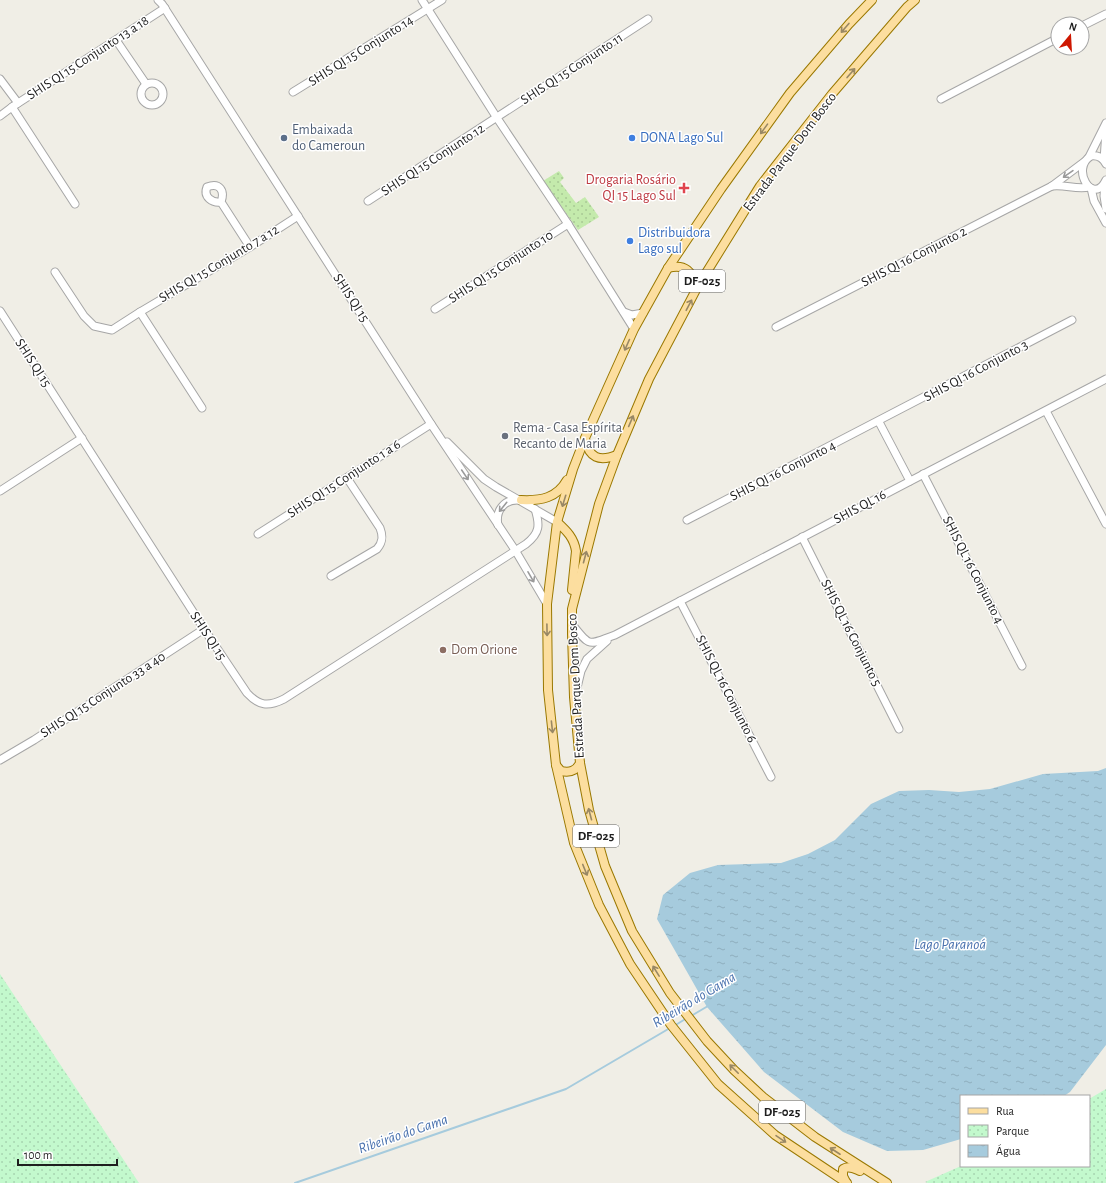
<svg xmlns="http://www.w3.org/2000/svg" width="1106" height="1183" font-family="'Alegreya Sans',sans-serif">
	<style>
		.park { fill: url(#park-dots) }
		.garden { fill: url(#garden-dots) }
		.water { fill: url(#water-ripples) }
		.lines { fill: none; stroke-linecap: round; stroke-linejoin: round }
		.stream { stroke: #a6cbdd; stroke-width: 2 }
		.minor-casing { stroke: #a6a6a6; stroke-width: 9 }
		.major-casing { stroke: #9a7800; stroke-width: 10 }
		.minor { stroke: #fff; stroke-width: 7 }
		.major { stroke: #fcde9f; stroke-width: 8 }
		.oneway { stroke: #998865 }
		.oneway2 { stroke: #9a9a9a }
		.service-dot { fill: #5c6f8a; stroke: #fff; stroke-width: 1.5 }
		.shop-dot { fill: #3f7fe0; stroke: #fff; stroke-width: 1.5 }
		.health-dot { fill: #e0444e; stroke: #fff; stroke-width: 1.5 }
		.worship-dot { fill: #6b7280; stroke: #fff; stroke-width: 1.5 }
		.education-dot { fill: #8d6e63; stroke: #fff; stroke-width: 1.5 }
		.labels { text-anchor: middle; dominant-baseline: central; stroke-width: 3; stroke-linejoin: round; paint-order: stroke }
		.shield { fill: #fff; stroke: #626262; stroke-width: 1 }
		.shield-label { font-size: 13px; font-weight: bold; fill: #1f1f1f }
		.street-label { font-size: 14px; fill: #1f1f1f; stroke: #fff }
		.service-label { font-size: 14px; fill: #4e5e75; stroke: #fff; text-anchor: start }
		.shop-label { font-size: 14px; fill: #366cbe; stroke: #fff; text-anchor: start }
		.health-label { font-size: 14px; fill: #be3a42; stroke: #fff; text-anchor: end }
		.worship-label { font-size: 14px; fill: #5b616d; stroke: #fff; text-anchor: start }
		.education-label { font-size: 14px; fill: #785e54; stroke: #fff; text-anchor: start }
		.water-label { font-size: 15px; font-style: italic; fill: #4b73af; stroke: #fff }
	</style>
	<defs>
		<pattern id="park-dots" width="8" height="8" patternUnits="userSpaceOnUse"><rect width="8" height="8" fill="#c3f9cd"/><path d="M2 2h.1M6 6h.1" fill="none" stroke="#a7d5b0" stroke-width="1.8" stroke-linecap="round"/></pattern>
		<pattern id="garden-dots" width="8" height="8" patternUnits="userSpaceOnUse"><rect width="8" height="8" fill="#c4eaac"/><path d="M2 2h.1M6 6h.1" fill="none" stroke="#a8c894" stroke-width="1.8" stroke-linecap="round"/></pattern>
		<pattern id="water-ripples" width="26" height="14" patternUnits="userSpaceOnUse"><rect width="26" height="14" fill="#a6cbdd"/><path d="M2 4q2-2 4 0t4 0M15 11q2-2 4 0t4 0" fill="none" stroke="#8eaebd"/></pattern>
	</defs>
	<rect width="100%" height="100%" fill="#f0eee6"/>
	<g class="park">
		<polygon points="0,974 139,1183 0,1183"/>
		<polygon points="1106,1089 1106,1183 928,1183 925,1182 961,1166 1089,1166 1089,1099"/>
	</g>
	<polygon class="garden" points="559,171 564,178 560,182 576,203 585,197 599,217 578,230 543,181"/>
	<polygon class="water" points="1106,768 1106,1045 1070,1092 1064,1096 961,1096 961,1139 923,1150 887,1151 843,1132 764,1072 707,1007 657,919 663,895 690,873 718,865 781,863 808,854 835,840 871,804 899,791 929,790 959,792 990,789 1043,774 1098,771"/>
	<g class="lines">
		<g class="stream">
			<polyline points="691,1016 708,1006"/>
			<polyline points="674,1026 687,1018"/>
			<polyline points="295,1183 566,1089 670,1028"/>
		</g>
		<defs>
			<g id="minor">
				<polyline points="158,0 162,4 431,424 515,550 547,604"/>
				<polyline points="422,0 497,118 568,224 634,329"/>
				<polyline points="1082,26 1106,14"/>
				<polyline points="116,40 146,84"/>
				<polyline points="0,79 18,103"/>
				<circle cx="152" cy="94" r="11"/>
				<polyline points="293,92 442,0"/>
				<polyline points="941,99 1058,38"/>
				<polyline points="12,107 165,8"/>
				<polyline points="0,116 12,107 75,204"/>
				<polyline points="1089,157 1106,123"/>
				<polyline points="1104,160 1106,131"/>
				<path d="M1106 164C1103 158 1098 155 1091 156 1070 168 1093 207 1106 180"/>
				<polyline points="1105,183 1104,196 1106,209"/>
				<path d="M1052 186C1064 184 1077 190 1089 187"/>
				<polyline points="1091,188 1094,201 1106,223"/>
				<polyline points="368,201 648,19"/>
				<path d="M221 202C212 203 203 197 207 187 220 182 225 191 221 202L250 247"/>
				<polyline points="55,272 84,316 94,326 112,330 140,312 250,247 298,216"/>
				<polyline points="435,309 568,224"/>
				<path d="M0 311 204 629 247 693C259 706 268 707 284 699L526 544C540 533 540 525 535 509"/>
				<polyline points="140,312 202,408"/>
				<polyline points="624,312 632,315 643,313"/>
				<polyline points="776,327 1052,186 1084,162"/>
				<polyline points="1046,411 1106,524"/>
				<polyline points="879,422 910,481"/>
				<polyline points="447,442 484,479 496,487 557,522"/>
				<polyline points="923,474 1022,666"/>
				<polyline points="0,491 82,438"/>
				<polyline points="687,520 1072,320"/>
				<path d="M498 525C495 511 504 499 519 500"/>
				<polyline points="258,534 431,424"/>
				<polyline points="802,537 899,729"/>
				<path d="M331 576 377 549C383 542 383 536 380 528L347 478"/>
				<polyline points="680,601 771,777"/>
				<path d="M572 624C591 649 589 644 615 635L1106 379"/>
				<polyline points="576,692 581,671 587,659 607,641"/>
				<polyline points="0,760 34,740 204,629"/>
			</g>
			<g id="major">
				<path d="M668 268C686 263 691 272 698 286"/>
				<path d="M585 439C589 458 599 462 617 455"/>
				<path d="M521 500C541 501 557 498 567 480"/>
				<path d="M557 522C567 531 574 538 576 551L572 590"/>
				<path d="M556 765 561 771C570 773 576 771 580 763"/>
				<path d="M846 1182 843 1176V1169C849 1165 855 1169 860 1171"/>
				<polyline points="847,1183 775,1135 718,1084 671,1025 630,964 599,905 574,843 556,765 548,690 547,604 557,522 573,469 585,438 634,329 668,268 721,189 790,93 849,24 872,0"/>
				<polyline points="887,1183 815,1137 763,1097 734,1070 707,1041 670,993 632,931 605,866 589,810 580,763 574,697 572,634 572,609 599,504 617,455 649,379 698,286 760,186 832,94 907,7 915,0"/>
			</g>
		</defs>
		<use href="#minor" class="minor-casing"/>
		<use href="#major" class="major-casing"/>
		<use href="#minor" class="minor"/>
		<use href="#major" class="major"/>
	</g>
	<defs><path id="oneway-shaft" d="M-6 0H5M1.5-3L5.5 0L1.5 3" fill="none" stroke-width="1.6" stroke-linecap="round" stroke-linejoin="round"/></defs>
	<g class="oneway">
		<use href="#oneway-shaft" transform="translate(845 28) rotate(131)"/>
		<use href="#oneway-shaft" transform="translate(851 73) rotate(-49)"/>
		<use href="#oneway-shaft" transform="translate(764 129) rotate(126)"/>
		<use href="#oneway-shaft" transform="translate(689 305) rotate(-62)"/>
		<use href="#oneway-shaft" transform="translate(627 345) rotate(114)"/>
		<use href="#oneway-shaft" transform="translate(631 421) rotate(-67)"/>
		<use href="#oneway-shaft" transform="translate(564 501) rotate(107)"/>
		<use href="#oneway-shaft" transform="translate(585 557) rotate(-75)"/>
		<use href="#oneway-shaft" transform="translate(547 630) rotate(89)"/>
		<use href="#oneway-shaft" transform="translate(552 727) rotate(84)"/>
		<use href="#oneway-shaft" transform="translate(590 814) rotate(-105)"/>
		<use href="#oneway-shaft" transform="translate(585 870) rotate(68)"/>
		<use href="#oneway-shaft" transform="translate(656 971) rotate(-122)"/>
		<use href="#oneway-shaft" transform="translate(734 1069) rotate(-135)"/>
		<use href="#oneway-shaft" transform="translate(781 1139) rotate(34)"/>
		<use href="#oneway-shaft" transform="translate(835 1151) rotate(-147)"/>
	</g>
	<g class="oneway2">
		<use href="#oneway-shaft" transform="translate(1068 174) rotate(145)"/>
		<use href="#oneway-shaft" transform="translate(465 475) rotate(56)"/>
		<use href="#oneway-shaft" transform="translate(503 507) rotate(129)"/>
		<use href="#oneway-shaft" transform="translate(531 577) rotate(60)"/>
	</g>
	<circle class="service-dot" cx="284" cy="138" r="4"/>
	<g class="shop-dot">
		<circle cx="632" cy="138" r="4"/>
		<circle cx="630" cy="241" r="4"/>
	</g>
	<path class="health-dot" d="M682 182h4v4h4v4h-4v4h-4v-4h-4v-4h4z"/>
	<circle class="worship-dot" cx="505" cy="436" r="4"/>
	<circle class="education-dot" cx="443" cy="650" r="4"/>
	<g class="labels">
		<g class="shield">
			<rect x="679" y="270" width="46" height="22" rx="3"/>
			<rect x="573" y="825" width="46" height="22" rx="3"/>
			<rect x="759" y="1101" width="46" height="22" rx="3"/>
		</g>
		<g class="shield-label">
			<text x="702" y="281">DF-025</text>
			<text x="596" y="836">DF-025</text>
			<text x="782" y="1112">DF-025</text>
		</g>
		<g class="street-label">
			<text transform="translate(361 51) rotate(-32)">SHIS QI 15 Conjunto 14</text>
			<text transform="translate(88 58) rotate(-33)">SHIS QI 15 Conjunto 13 a 18</text>
			<text transform="translate(572 69) rotate(-33)">SHIS QI 15 Conjunto 11</text>
			<text transform="translate(790 152) rotate(-53)">Estrada Parque Dom Bosco</text>
			<text transform="translate(433 160) rotate(-33)">SHIS QI 15 Conjunto 12</text>
			<text transform="translate(914 257) rotate(-27)">SHIS QI 16 Conjunto 2</text>
			<text transform="translate(219 264) rotate(-31)">SHIS QI 15 Conjunto 7 a 12</text>
			<text transform="translate(501 267) rotate(-33)">SHIS QI 15 Conjunto 10</text>
			<text transform="translate(351 298) rotate(57)">SHIS QI 15</text>
			<text transform="translate(33 363) rotate(57)">SHIS QI 15</text>
			<text transform="translate(976 371) rotate(-28)">SHIS QI 16 Conjunto 3</text>
			<text transform="translate(783 471) rotate(-27)">SHIS QI 16 Conjunto 4</text>
			<text transform="translate(344 479) rotate(-33)">SHIS QI 15 Conjunto 1 a 6</text>
			<text transform="translate(860 507) rotate(-28)">SHIS QL 16</text>
			<text transform="translate(973 570) rotate(63)">SHIS QL 16 Conjunto 4</text>
			<text transform="translate(851 633) rotate(63)">SHIS QL 16 Conjunto 5</text>
			<text transform="translate(208 636) rotate(57)">SHIS QI 15</text>
			<text transform="translate(576 686) rotate(-93)">Estrada Parque Dom Bosco</text>
			<text transform="translate(726 689) rotate(63)">SHIS QL 16 Conjunto 6</text>
			<text transform="translate(103 695) rotate(-33)">SHIS QI 15 Conjunto 33 a 40</text>
		</g>
		<g class="service-label">
			<text x="292" y="130">Embaixada<tspan x="292" dy="16">do Cameroun</tspan></text>
		</g>
		<g class="shop-label">
			<text x="640" y="138">DONA Lago Sul</text>
			<text x="638" y="233">Distribuidora<tspan x="638" dy="16">Lago sul</tspan></text>
		</g>
		<g class="health-label">
			<text x="676" y="180">Drogaria Rosário<tspan x="676" dy="16">QI 15 Lago Sul</tspan></text>
		</g>
		<g class="worship-label">
			<text x="513" y="428">Rema - Casa Espírita<tspan x="513" dy="16">Recanto de Maria</tspan></text>
		</g>
		<g class="education-label">
			<text x="451" y="650">Dom Orione</text>
		</g>
		<g class="water-label">
			<text x="950" y="944">Lago Paranoá</text>
			<text transform="translate(694 1000) rotate(-31)">Ribeirão do Gama</text>
			<text transform="translate(403 1134) rotate(-19)">Ribeirão do Gama</text>
		</g>
	</g>
	<rect x="960" y="1095" width="130" height="72" fill="#ffffff" stroke="#a5a5a5"/>
	<rect x="968" y="1108" width="20" height="6" fill="#fcde9f" stroke="#a5a5a5"/>
	<text x="996" y="1115" font-size="12" fill="#1f1f1f">Rua</text>
	<rect x="968" y="1125" width="20" height="12" fill="url(#park-dots)" stroke="#a5a5a5"/>
	<text x="996" y="1135" font-size="12" fill="#1f1f1f">Parque</text>
	<rect x="968" y="1145" width="20" height="12" fill="url(#water-ripples)" stroke="#a5a5a5"/>
	<text x="996" y="1155" font-size="12" fill="#1f1f1f">Água</text>
	<g transform="translate(1070 36) rotate(18)"><circle r="19" fill="#ffffff" stroke="#a5a5a5"/>
	<path d="M0-3L7 15L0 10L-7 15Z" fill="#ce1701"/>
	<text y="-6" font-size="11" font-weight="bold" text-anchor="middle" fill="#1f1f1f">N</text>
	</g>
	<path d="M18 1159v6h99v-6" fill="none" stroke="#1f1f1f" stroke-width="2"/>
	<text x="24" y="1159" font-size="12" fill="#1f1f1f" stroke="#ffffff" stroke-width="3" paint-order="stroke">100 m</text>
</svg>
